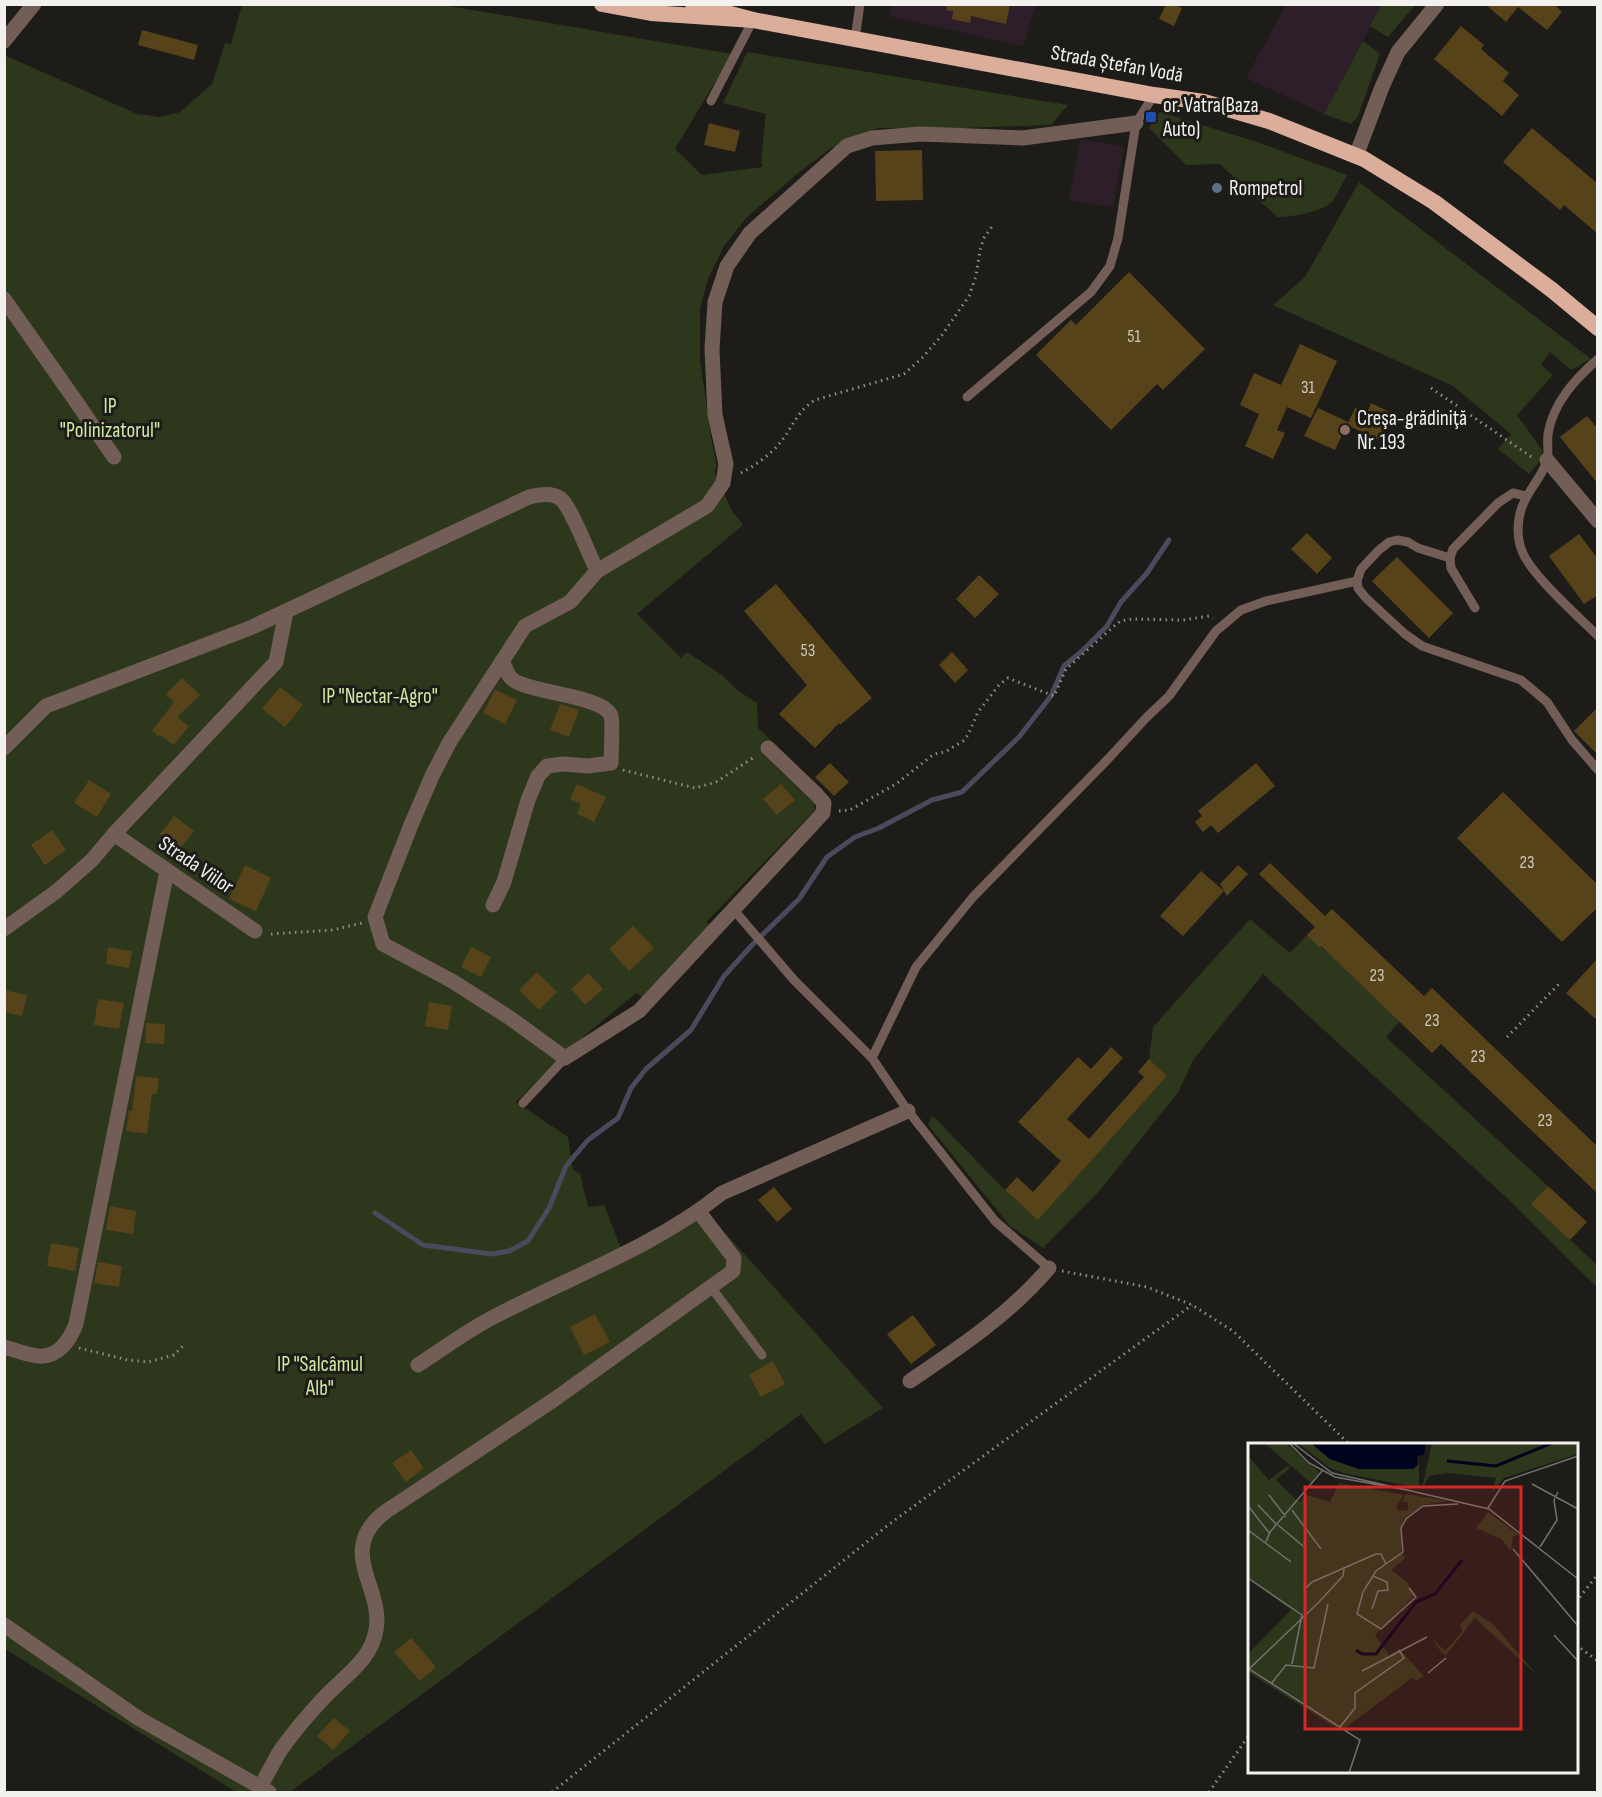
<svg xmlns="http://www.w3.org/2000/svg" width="1602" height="1797" font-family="'Sofia Sans Condensed',sans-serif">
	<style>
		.commercial { fill: #2d1e29 }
		.green { fill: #2d371b }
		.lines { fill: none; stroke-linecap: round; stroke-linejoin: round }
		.stream { stroke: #494a5c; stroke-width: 5 }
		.building { fill: #564319 }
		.path { stroke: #8f8e8a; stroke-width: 3; stroke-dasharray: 1.5 4.5; stroke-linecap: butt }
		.service { stroke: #725e56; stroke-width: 9 }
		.minor { stroke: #725e56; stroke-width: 15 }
		.trunk { stroke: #daae9b; stroke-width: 16 }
		.transit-dot { fill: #1a4fb4; stroke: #1e1c18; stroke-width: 2 }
		.service-dot { fill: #5c6f8a; stroke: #1e1c18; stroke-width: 2 }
		.education-dot { fill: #8d6e63; stroke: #1e1c18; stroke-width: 2 }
		.labels { text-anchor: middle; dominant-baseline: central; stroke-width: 6; stroke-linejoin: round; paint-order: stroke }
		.number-label { font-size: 18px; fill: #cbc6b9 }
		.street-label { font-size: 21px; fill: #f2f1ee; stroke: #1e1c18 }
		.poi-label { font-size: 21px; fill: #f2f1ee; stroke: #1e1c18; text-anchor: start }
		.park-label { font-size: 21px; fill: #d0eaa6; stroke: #1e1c18 }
		.inset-river { fill: none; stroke: #00031d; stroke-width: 3 }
		.inset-road { fill: none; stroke: #73716e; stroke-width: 1.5 }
		.view { fill: #d62828; fill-opacity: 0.15; stroke: #d62828; stroke-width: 3 }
		.inset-edge { fill: none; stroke: #f2f1ee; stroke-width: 3 }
	</style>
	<rect width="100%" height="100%" fill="#1e1c18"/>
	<g class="commercial">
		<polygon points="892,5 1036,5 1023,46 889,16"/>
		<polygon points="1286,5 1382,5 1324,114 1246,78"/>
		<polygon points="1080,139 1124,147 1113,207 1069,200"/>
	</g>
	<g class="green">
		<polygon points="1382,4 1415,4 1415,5 1388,37 1370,26"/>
		<polygon points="242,5 443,5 732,54 675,149 702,175 763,167 761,162 766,114 723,103 747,52 1068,105 1051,125 960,128 878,128 831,148 797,174 746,218 724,246 708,279 700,309 700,360 711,437 717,467 714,471 732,511 743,525 637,614 681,658 687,652 722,675 737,690 757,703 758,728 779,748 764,755 814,803 815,810 706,922 713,926 642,997 636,993 571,1047 516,1102 568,1137 573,1170 580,1174 588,1207 604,1205 622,1251 699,1204 883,1408 825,1444 801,1414 290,1792 236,1792 5,1649 4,55 137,114 160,117 180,112 212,84 225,43 231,44"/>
		<polygon points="1363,41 1380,54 1358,116 1351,124 1324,114"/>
		<path d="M1160 112 1257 142 1347 175C1342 184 1338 193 1333 201 1323 212 1292 217 1278 217L1248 191 1220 164 1186 165 1149 128Z"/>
		<polygon points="1359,182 1591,359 1571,370 1550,352 1541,365 1553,375 1517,415 1542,450 1541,460 1529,474 1498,449 1511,434 1453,386 1273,305 1305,277"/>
		<polygon points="1250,919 1290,953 1307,935 1334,958 1400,1021 1386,1037 1548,1186 1532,1204 1597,1265 1597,1287 1572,1263 1509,1200 1263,974 1193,1060 1179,1091 1102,1188 1043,1248 1010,1226 928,1125 932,1115 1005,1190 1038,1219 1167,1076 1149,1059 1153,1027"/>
	</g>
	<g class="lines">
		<polyline class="stream" points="375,1213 423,1245 492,1254 509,1251 528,1241 549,1208 566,1166 588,1140 618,1118 631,1088 646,1069 691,1030 724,976 752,945 799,899 827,857 855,837 879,828 932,800 962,792 1019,737 1051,696 1064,666 1082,651 1107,626 1121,602 1147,573 1169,540"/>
	</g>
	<g class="building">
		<polygon points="947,4 1010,4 1006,24 971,16 970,23 952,19 953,11 946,10"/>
		<polygon points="1166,4 1174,4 1182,8 1174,26 1159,19"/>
		<polygon points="1485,4 1554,4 1562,12 1547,30 1518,7 1506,22"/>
		<polygon points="1461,26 1484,45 1481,49 1509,73 1503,81 1519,95 1502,116 1434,59"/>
		<polygon points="142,30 198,45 194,60 138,45"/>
		<polygon points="709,123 740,131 735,152 704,145"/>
		<polygon points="1532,128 1598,184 1598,234 1564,205 1560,210 1503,162"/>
		<polygon points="922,150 923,200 876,201 875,151"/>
		<polygon points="1129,272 1205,349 1163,390 1157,384 1111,430 1036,355 1071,320 1076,325"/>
		<polygon points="1300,344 1337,361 1311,418 1287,407 1277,430 1285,433 1273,459 1245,446 1259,414 1240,405 1254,373 1281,385"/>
		<polygon points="1371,403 1394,414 1382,441 1347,425 1355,408 1367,413"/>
		<polygon points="1318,408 1348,422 1335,450 1304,436"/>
		<polygon points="1587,416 1598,429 1598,484 1560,437"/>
		<polygon points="1307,533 1332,558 1317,574 1291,549"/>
		<polygon points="1579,534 1598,559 1598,595 1584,604 1549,556"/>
		<polygon points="1397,557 1453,613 1429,638 1372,581"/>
		<polygon points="979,575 999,594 975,618 956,599"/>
		<polygon points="776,584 872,698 840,725 839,723 815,748 779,714 807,685 744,611"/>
		<polygon points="952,652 968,670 955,683 939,665"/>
		<polygon points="182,678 200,695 177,717 189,726 174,745 160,735 158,736 152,731 174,702 166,694"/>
		<polygon points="280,687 303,705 285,727 262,709"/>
		<polygon points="495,690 517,700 505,724 483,713"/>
		<polygon points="560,704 579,710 569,737 550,730"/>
		<polygon points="1598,707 1598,755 1574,731"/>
		<polygon points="830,763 849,782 834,796 815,777"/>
		<polygon points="1256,763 1275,786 1218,833 1211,825 1203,832 1195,822 1202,816 1198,811"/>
		<polygon points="89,780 111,794 97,817 74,803"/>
		<polygon points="577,784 606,797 594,822 577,814 581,804 570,799"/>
		<polygon points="781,784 795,800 777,815 763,799"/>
		<polygon points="1503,792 1598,885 1598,907 1562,942 1457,838"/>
		<polygon points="174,816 194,831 180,849 160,834"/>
		<polygon points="52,830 66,850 45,865 31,845"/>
		<polygon points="1270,863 1325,916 1332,909 1424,996 1432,988 1598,1147 1598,1194 1441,1044 1432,1053 1321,946 1319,947 1307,935 1315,927 1259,874"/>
		<polygon points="245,865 271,878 256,911 229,899"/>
		<polygon points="1238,865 1248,874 1227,896 1220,884"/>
		<polygon points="1201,871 1224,891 1183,936 1160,916"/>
		<polygon points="633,926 654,948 629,971 609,949"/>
		<polygon points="108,947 132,951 129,968 106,964"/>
		<polygon points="471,947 491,957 481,977 461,967"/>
		<polygon points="1598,958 1598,1021 1566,993"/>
		<polygon points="537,972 557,992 539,1010 519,990"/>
		<polygon points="588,973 603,989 585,1005 571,989"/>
		<polygon points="4,990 27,995 22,1016 4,1012"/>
		<polygon points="98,999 124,1003 119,1029 94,1025"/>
		<polygon points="429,1002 452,1006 448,1030 425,1026"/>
		<polygon points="146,1023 165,1024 164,1044 145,1043"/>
		<polygon points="1111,1047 1123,1058 1067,1119 1089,1139 1144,1077 1138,1072 1149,1059 1167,1076 1038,1220 1005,1190 1017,1177 1033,1192 1061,1161 1018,1122 1078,1057 1091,1069"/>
		<polygon points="136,1076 159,1078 157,1094 152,1094 147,1134 126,1131 129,1110 132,1111"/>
		<polygon points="1548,1186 1587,1222 1570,1240 1531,1204"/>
		<polygon points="774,1187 792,1209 777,1222 758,1200"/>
		<polygon points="110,1206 136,1211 133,1234 106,1230"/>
		<polygon points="51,1243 79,1248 75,1271 47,1266"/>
		<polygon points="98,1262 122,1266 119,1287 94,1283"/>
		<polygon points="595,1314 610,1342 584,1355 570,1327"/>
		<polygon points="913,1315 936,1345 911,1364 887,1334"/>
		<polygon points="773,1361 785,1384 761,1397 749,1375"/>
		<polygon points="411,1450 424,1468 406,1482 392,1463"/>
		<polygon points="411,1638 436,1667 420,1681 394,1652"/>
		<polygon points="334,1718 350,1731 333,1750 317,1736"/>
	</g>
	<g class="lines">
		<g class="path">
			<polyline points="1431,388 1533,458"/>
			<path d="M741 473C754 466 770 455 779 444 793 428 795 413 815 400L904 374 923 357 942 335 969 296 976 276 980 250 984 238 993 225"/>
			<polyline points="623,770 695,788 716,782 756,756"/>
			<polyline points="839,811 850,810 896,784 934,754 945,752 963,741 968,735 978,712 999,685 1008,678 1054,696 1066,669 1120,621 1132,619 1183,620 1209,616 1213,618"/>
			<polyline points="271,934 333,930 362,923"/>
			<polyline points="1507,1037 1559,984"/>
			<polyline points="1062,1271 1147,1287 1192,1305 1233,1331 1349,1444"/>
			<polyline points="79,1348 128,1360 148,1362 174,1355 185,1344"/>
			<polyline points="1576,1602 1598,1574"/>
			<polyline points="1576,1645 1598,1661"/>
			<polyline points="552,1792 892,1522 1192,1305"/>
			<polyline points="1209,1792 1250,1734"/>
		</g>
		<g class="service">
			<polyline points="855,39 860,4"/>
			<polyline points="711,101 753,20"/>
			<path d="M1598 359C1575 379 1553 403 1548 434 1547 443 1549 453 1547 461 1541 479 1526 492 1521 510 1517 522 1517 539 1522 551 1531 575 1578 616 1598 636"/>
			<polyline points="967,397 1091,292 1110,266 1118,238 1136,123 1154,95"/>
			<polyline points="1450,558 1418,548 1408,542 1397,540 1389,542 1379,550 1361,569 1357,581 1358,588 1365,597 1382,613 1405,634 1422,646 1521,680 1547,702 1572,740 1598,770"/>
			<polyline points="1475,608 1451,568 1450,558 1453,549 1498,503 1513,493 1526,496"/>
			<polyline points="733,909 794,980 872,1058 908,1111 995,1221 1049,1268"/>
			<polyline points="872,1058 916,967 973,897 1108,759 1146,718 1169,696 1216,631 1241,610 1266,601 1357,581"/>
			<polyline points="523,1103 565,1058"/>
			<polyline points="711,1287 762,1355"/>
		</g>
		<g class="minor">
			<polyline points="4,41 34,4"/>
			<polyline points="1356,156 1382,87 1398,52 1437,4"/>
			<polyline points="4,299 75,400 114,457"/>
			<polyline points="1547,460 1598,521"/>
			<path d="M4 748 46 706 250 628 529 497C539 495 551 492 561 499 571 507 590 557 597 571"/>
			<polyline points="768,748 816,794 824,803 823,813 639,1011 565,1058 510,1018 452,981 383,944 375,917 411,825 432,776 449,743 525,626 570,602 597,571 707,506 723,483 726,464 715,415 712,349 715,302 727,266 750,233 847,146 872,138 921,134 1023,138 1136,123"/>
			<polyline points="114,834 255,931"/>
			<path d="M493 905 504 882 528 800 538 776 547 766 564 764 588 766 611 763C611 753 613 723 611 716 604 695 525 693 511 678 507 674 505 666 502 661"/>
			<polyline points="4,929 57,891 92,860 114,834 276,662 286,612"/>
			<path d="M4 1347C15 1350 27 1355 38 1356 58 1358 70 1340 76 1324L167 871"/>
			<path d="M418 1365C441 1350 464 1333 488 1320 566 1278 652 1249 722 1193L908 1111"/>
			<path d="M910 1381C959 1348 1010 1314 1049 1268"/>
			<polyline points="4,1625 138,1718 269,1792"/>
			<path d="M260 1787C267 1775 273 1763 280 1751 292 1734 307 1716 321 1701 341 1678 371 1662 376 1630 384 1587 335 1551 385 1512L555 1399 733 1271 734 1258 699 1212"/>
		</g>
		<g class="trunk">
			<polyline points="602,4 651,13 753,20 693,4"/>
			<polyline points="753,20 1154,95 1204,102 1269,121 1364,159 1434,202 1552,290 1598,328"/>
		</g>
	</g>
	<rect class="transit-dot" x="1145" y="111" width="12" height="12" rx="3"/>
	<circle class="service-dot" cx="1217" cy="188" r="6"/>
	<circle class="education-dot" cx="1345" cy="430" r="6"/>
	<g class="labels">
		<g class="number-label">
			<text x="1134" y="336">51</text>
			<text x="1308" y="387">31</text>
			<text x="808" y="650">53</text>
			<text x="1527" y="862">23</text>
			<text x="1377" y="975">23</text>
			<text x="1432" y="1020">23</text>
			<text x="1478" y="1056">23</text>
			<text x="1545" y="1120">23</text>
		</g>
		<g class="street-label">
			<text transform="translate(1117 64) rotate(10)">Strada Ștefan Vodă</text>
			<text transform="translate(196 865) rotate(34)">Strada Viilor</text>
		</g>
		<g class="poi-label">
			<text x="1163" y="105">or. Vatra(Baza<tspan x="1163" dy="24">Auto)</tspan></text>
			<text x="1229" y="188">Rompetrol</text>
			<text x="1357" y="418">Creşa-grădiniţă<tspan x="1357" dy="24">Nr. 193</tspan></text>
		</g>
		<g class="park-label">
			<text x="110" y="406">IP<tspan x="110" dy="24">"Polinizatorul"</tspan></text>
			<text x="380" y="696">IP "Nectar-Agro"</text>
			<text x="320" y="1364">IP "Salcâmul<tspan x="320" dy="24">Alb"</tspan></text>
		</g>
	</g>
	<g transform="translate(1248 1443)">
		<rect width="330" height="330" fill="#1e1c18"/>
		<path d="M16 0H37L71 29 63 40ZM50 0H63L82 16 111 26H165L171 19V45L95 30 82 25ZM184 0H330V11L256 35 244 49 248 35 200 30 181 33 174 46ZM0 13 21 37 39 23 43 24 28 37 51 59 58 52 82 59 91 40 156 52 148 64 152 68 160 67V60L154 58 158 51 201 58 175 62 155 77 153 108 157 115 143 127 159 139 167 152 127 192 141 212 151 206 176 233 168 238 165 234 93 288 0 229V211L43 167 0 136ZM240 69 271 92 265 93 263 108 253 96 228 85ZM225 168 245 181 290 233 227 175 198 212 193 209 183 194 197 208 214 189 212 182Z" fill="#2d371b"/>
		<path d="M63 0H178L176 12 169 13 170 22 165 26H111L82 16Z" fill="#00031d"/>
		<path class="inset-river" d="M199 18 248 23 304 0M108 207 114 211H128L168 159 187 151 214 117"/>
		<path class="inset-road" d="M41 0 61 20 87 34 159 47 84 30 45 0M284 41 330 66M159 47 241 66 330 136M21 52 38 74M10 62 29 82M1 64 22 91M240 65 257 38 330 13M44 67 73 106M30 82 55 103M0 87 43 119M18 99 22 89 74 28M292 104 309 77 306 57 310 49M265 106 330 183M96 126 95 133 70 160 1 226 112 297 101 330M0 135 54 172 44 221M161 145 168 154 133 186 109 171 115 149 128 128 155 109 153 85 158 76 175 63 210 61M56 147 64 139 128 111H133L138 121M124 166 130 148 140 147 139 139 125 133M306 192 330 218M114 228 179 194M180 230 198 215M23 241 38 222 66 225 80 161M92 284 107 265V250L156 215 151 207"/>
		<path class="view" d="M57 44H273V286H57Z"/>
		<rect width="330" height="330" class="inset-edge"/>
	</g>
	<rect width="1602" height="1797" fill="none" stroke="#f2f1ee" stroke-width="12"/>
</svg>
